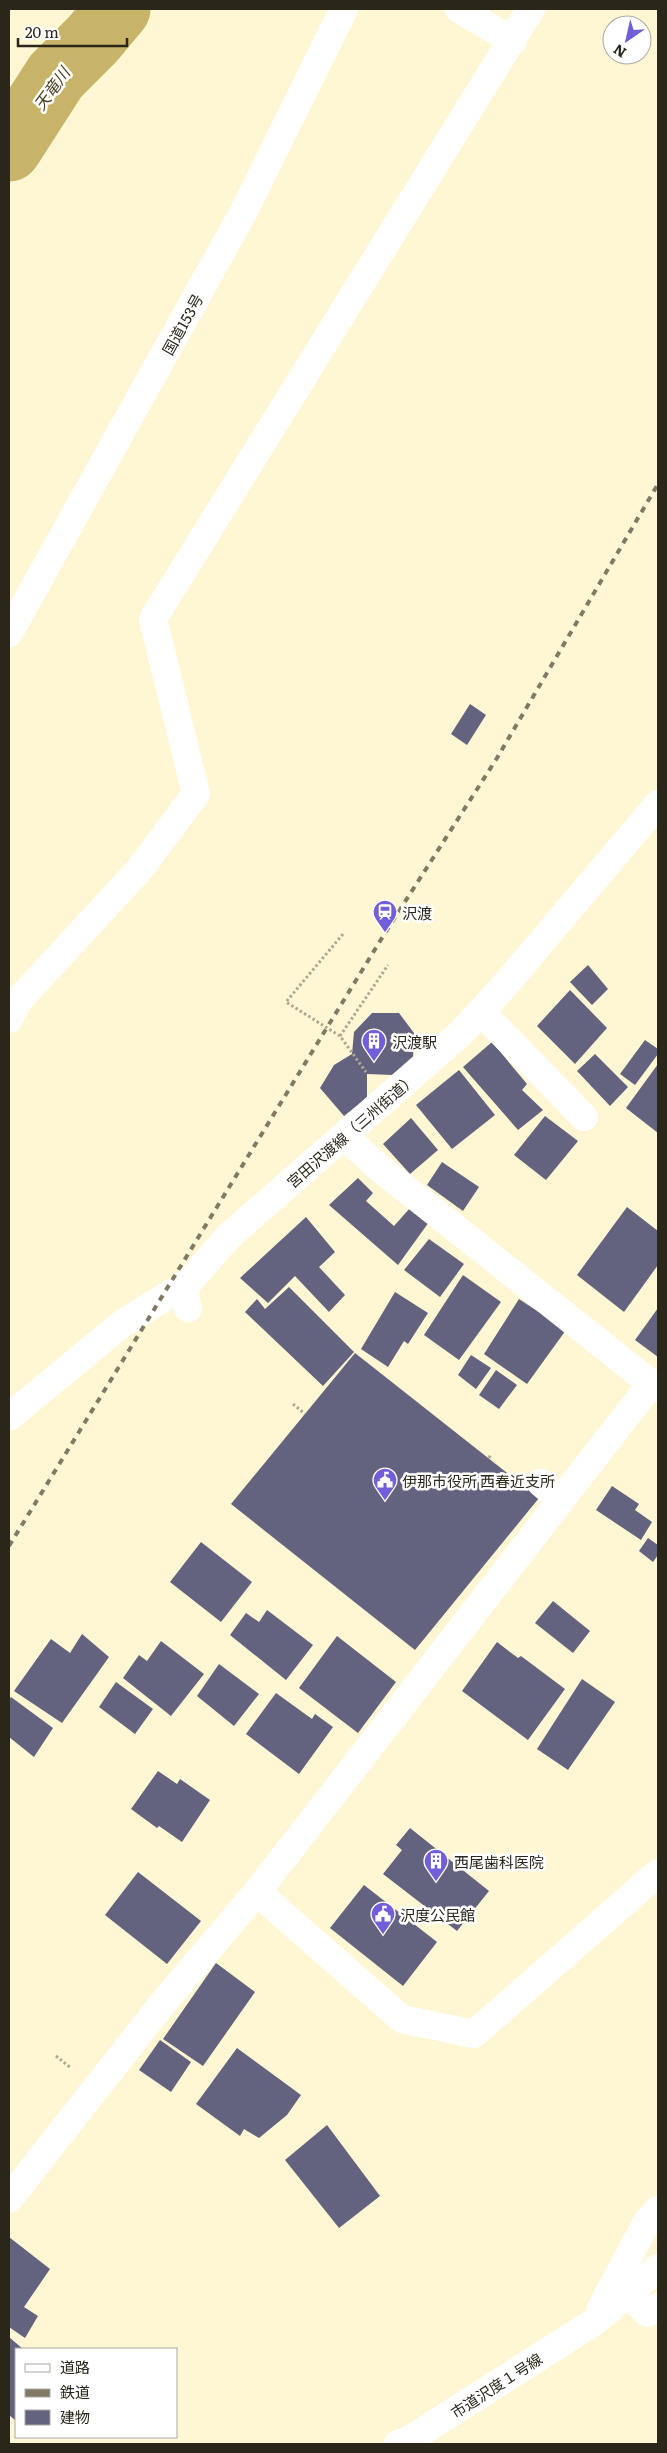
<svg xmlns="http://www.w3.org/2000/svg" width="667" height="2453" font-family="Literata,'Noto Sans JP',serif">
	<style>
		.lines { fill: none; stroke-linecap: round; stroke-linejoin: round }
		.river { stroke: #c8b468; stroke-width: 65 }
		.building { fill: #63627f }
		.path { stroke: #afa88f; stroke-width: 3; stroke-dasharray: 2.5 2.5; stroke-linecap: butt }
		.minor { stroke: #fff; stroke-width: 28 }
		.major { stroke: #fff; stroke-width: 28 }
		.highway { stroke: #fff; stroke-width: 28 }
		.rail { stroke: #807a65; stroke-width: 4; stroke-dasharray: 6 6; stroke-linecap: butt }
		.labels { text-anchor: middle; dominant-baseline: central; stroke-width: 5; stroke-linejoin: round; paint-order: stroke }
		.street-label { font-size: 15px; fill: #2a261a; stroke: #fff }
		.poi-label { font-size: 15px; fill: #2a261a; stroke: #fff; text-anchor: start }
		.water-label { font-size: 16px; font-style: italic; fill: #463d1b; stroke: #fff }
	</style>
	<rect width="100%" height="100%" fill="#fff6d4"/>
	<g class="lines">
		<polyline class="river" points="9,149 56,76 93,39 118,9"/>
	</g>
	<g class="building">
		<polygon points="470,704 486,715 467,745 451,734"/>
		<polygon points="588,965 608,989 592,1005 570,982"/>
		<polygon points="570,990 607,1028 575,1064 537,1026"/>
		<polygon points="372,1013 399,1013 414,1033 413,1059 393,1075 367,1074 367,1098 344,1116 320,1088 334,1065 352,1054 354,1032"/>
		<polygon points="645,1040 658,1049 658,1054 635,1085 620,1074"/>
		<polygon points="492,1042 527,1084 522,1090 543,1110 518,1130 463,1067"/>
		<polygon points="595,1054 628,1087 610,1106 577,1071"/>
		<polygon points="658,1064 658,1133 626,1108"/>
		<polygon points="459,1070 495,1115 452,1149 416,1105"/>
		<polygon points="545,1116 578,1141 546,1180 514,1155"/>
		<polygon points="411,1118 438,1150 410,1174 383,1144"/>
		<polygon points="442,1162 479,1187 463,1211 427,1185"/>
		<polygon points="358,1178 373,1193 366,1201 394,1226 410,1208 429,1222 398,1265 329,1205"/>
		<polygon points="627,1207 658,1231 658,1265 624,1312 577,1275"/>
		<polygon points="306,1217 335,1252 319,1267 345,1295 329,1312 295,1276 268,1303 240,1278"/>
		<polygon points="429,1239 464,1264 440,1297 404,1270"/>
		<polygon points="463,1275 501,1302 459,1360 424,1335"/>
		<polygon points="289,1287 354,1352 323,1386 245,1312 257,1299 265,1309"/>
		<polygon points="395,1292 428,1313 408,1344 404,1341 388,1367 361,1349"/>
		<polygon points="519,1299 566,1330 527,1384 484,1354"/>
		<polygon points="658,1308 658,1357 635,1340"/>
		<polygon points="355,1353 539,1498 415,1650 231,1504"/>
		<polygon points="471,1355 491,1368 476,1389 458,1375"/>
		<polygon points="496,1370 517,1385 499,1409 479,1395"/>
		<polygon points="612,1486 639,1504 635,1510 652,1522 641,1540 596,1510"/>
		<polygon points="648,1538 658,1545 658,1555 653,1562 639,1551"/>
		<polygon points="201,1542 252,1582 221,1622 170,1582"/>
		<polygon points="553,1601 590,1631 573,1653 535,1623"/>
		<polygon points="267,1610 313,1645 286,1680 230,1635 246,1613 259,1622"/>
		<polygon points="82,1634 109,1657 62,1723 14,1691 51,1639 70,1653"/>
		<polygon points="337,1636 396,1682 358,1733 299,1688"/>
		<polygon points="161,1641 204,1674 171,1716 123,1678 139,1655 147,1661"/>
		<polygon points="497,1642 518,1658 521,1656 565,1689 528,1740 462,1691"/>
		<polygon points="219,1664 259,1694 234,1726 197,1696"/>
		<polygon points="582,1679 615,1702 568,1770 537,1749"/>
		<polygon points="116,1682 153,1709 135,1734 99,1707"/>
		<polygon points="276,1693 312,1719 315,1714 333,1727 299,1774 246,1734"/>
		<polygon points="11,1697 53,1728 34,1757 9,1737 9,1700"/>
		<polygon points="158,1771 177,1784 180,1779 210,1800 182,1842 159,1826 157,1828 131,1809"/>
		<polygon points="410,1828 489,1891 457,1931 383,1874 402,1850 396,1845"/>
		<polygon points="138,1872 201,1921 167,1964 105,1915"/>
		<polygon points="364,1885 437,1942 403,1986 330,1928"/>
		<polygon points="216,1963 255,1992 203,2066 163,2039"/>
		<polygon points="160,2040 191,2062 171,2092 139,2070"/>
		<polygon points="237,2048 301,2095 287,2115 259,2138 244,2129 240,2136 196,2104"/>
		<polygon points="327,2125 380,2196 339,2228 285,2160"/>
		<polygon points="9,2237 50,2269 24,2307 38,2316 25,2338 9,2327"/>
		<polygon points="9,2337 23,2349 16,2349 16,2421 9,2415"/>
	</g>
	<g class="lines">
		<g class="path">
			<polyline points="343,934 286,1002 340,1036 366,1072"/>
			<polyline points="340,1036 388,965"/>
			<polyline points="293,1404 305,1414"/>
			<polyline points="489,1458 491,1454"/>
			<polyline points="56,2056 71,2068"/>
		</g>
		<g class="minor">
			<polyline points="459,9 513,41"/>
			<polyline points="481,1012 584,1117"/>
			<polyline points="9,1019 18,1001 139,870 196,794 153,619 531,9"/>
			<polyline points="344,1136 377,1166 658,1389"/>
			<polyline points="183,1286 188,1308"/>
			<polyline points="541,1483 561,1500"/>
			<polyline points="257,1892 402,2019 474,2034 658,1873"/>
			<polyline points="9,2199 163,2003 257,1892 651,1384"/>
			<polyline points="629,2293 647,2313 658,2307"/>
			<polyline points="600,2310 647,2222 658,2210"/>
			<polyline points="398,2444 409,2440 594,2322 658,2268"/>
		</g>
		<polyline class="major" points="9,1417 123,1323 188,1283 228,1237 461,1033 506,984 658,804"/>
		<polyline class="highway" points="9,633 243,213 344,9"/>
		<polyline class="rail" points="9,1546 385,933 497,758 658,484"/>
	</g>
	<defs>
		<symbol id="station-pin" viewBox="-11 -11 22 30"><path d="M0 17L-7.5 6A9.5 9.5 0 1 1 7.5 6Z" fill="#735ed9" stroke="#fff"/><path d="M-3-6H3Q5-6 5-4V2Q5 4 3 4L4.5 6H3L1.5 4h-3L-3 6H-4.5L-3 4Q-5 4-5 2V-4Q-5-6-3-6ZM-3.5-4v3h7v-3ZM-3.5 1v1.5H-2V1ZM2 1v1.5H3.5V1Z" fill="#fff"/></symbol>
		<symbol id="building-pin" viewBox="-11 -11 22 30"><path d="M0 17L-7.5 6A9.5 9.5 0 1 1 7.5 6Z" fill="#735ed9" stroke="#fff"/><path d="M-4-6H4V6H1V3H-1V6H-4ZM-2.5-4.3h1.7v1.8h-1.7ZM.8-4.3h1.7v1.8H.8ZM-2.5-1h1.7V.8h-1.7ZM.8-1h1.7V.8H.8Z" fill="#fff"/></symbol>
		<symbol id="civic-pin" viewBox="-11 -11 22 30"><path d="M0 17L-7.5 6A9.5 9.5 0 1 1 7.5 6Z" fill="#735ed9" stroke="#fff"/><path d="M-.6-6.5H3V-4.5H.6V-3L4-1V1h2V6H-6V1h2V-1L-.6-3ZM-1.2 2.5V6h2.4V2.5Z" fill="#fff"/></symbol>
	</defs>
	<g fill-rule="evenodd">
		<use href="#station-pin" x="371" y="898" width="28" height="38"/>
		<use href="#building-pin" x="360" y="1027" width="28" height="38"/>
		<use href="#civic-pin" x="371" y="1466" width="28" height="38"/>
		<use href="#building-pin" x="422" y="1847" width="28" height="38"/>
		<use href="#civic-pin" x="369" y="1900" width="28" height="38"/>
	</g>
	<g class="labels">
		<g class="street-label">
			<text transform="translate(182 324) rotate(-61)">国道153号</text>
			<text transform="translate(351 1130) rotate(-41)">宮田沢渡線（三州街道）</text>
			<text transform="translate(496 2385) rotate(-33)">市道沢度１号線</text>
		</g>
		<g class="poi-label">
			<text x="402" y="912">沢渡</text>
			<text x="392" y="1041">沢渡駅</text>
			<text x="402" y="1480">伊那市役所 西春近支所</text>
			<text x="454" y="1861">西尾歯科医院</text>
			<text x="400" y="1914">沢度公民館</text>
		</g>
		<g class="water-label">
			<text transform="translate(51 88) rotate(-54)">天竜川</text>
		</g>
	</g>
	<rect width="667" height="2453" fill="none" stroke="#2a261a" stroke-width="20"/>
	<rect x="15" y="2348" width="162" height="90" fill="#ffffff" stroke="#aaa8a3"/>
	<rect x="25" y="2364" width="25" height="8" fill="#ffffff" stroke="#aaa8a3"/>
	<text x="60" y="2373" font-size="15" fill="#2a261a">道路</text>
	<rect x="25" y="2389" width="25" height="8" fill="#807a65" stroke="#aaa8a3"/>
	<text x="60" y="2398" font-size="15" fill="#2a261a">鉄道</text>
	<rect x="25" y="2410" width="25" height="15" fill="#63627f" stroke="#aaa8a3"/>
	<text x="60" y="2423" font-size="15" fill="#2a261a">建物</text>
	<g transform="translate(627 40) rotate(214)"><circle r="24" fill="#ffffff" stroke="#aaa8a3"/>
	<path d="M0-4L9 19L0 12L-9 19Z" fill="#735ed9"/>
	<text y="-8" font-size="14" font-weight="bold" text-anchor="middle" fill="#2a261a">N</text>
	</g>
	<path d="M18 38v8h109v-8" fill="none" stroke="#2a261a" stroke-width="2.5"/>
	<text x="25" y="38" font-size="15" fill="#2a261a" stroke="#ffffff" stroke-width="4" paint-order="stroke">20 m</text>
</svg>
